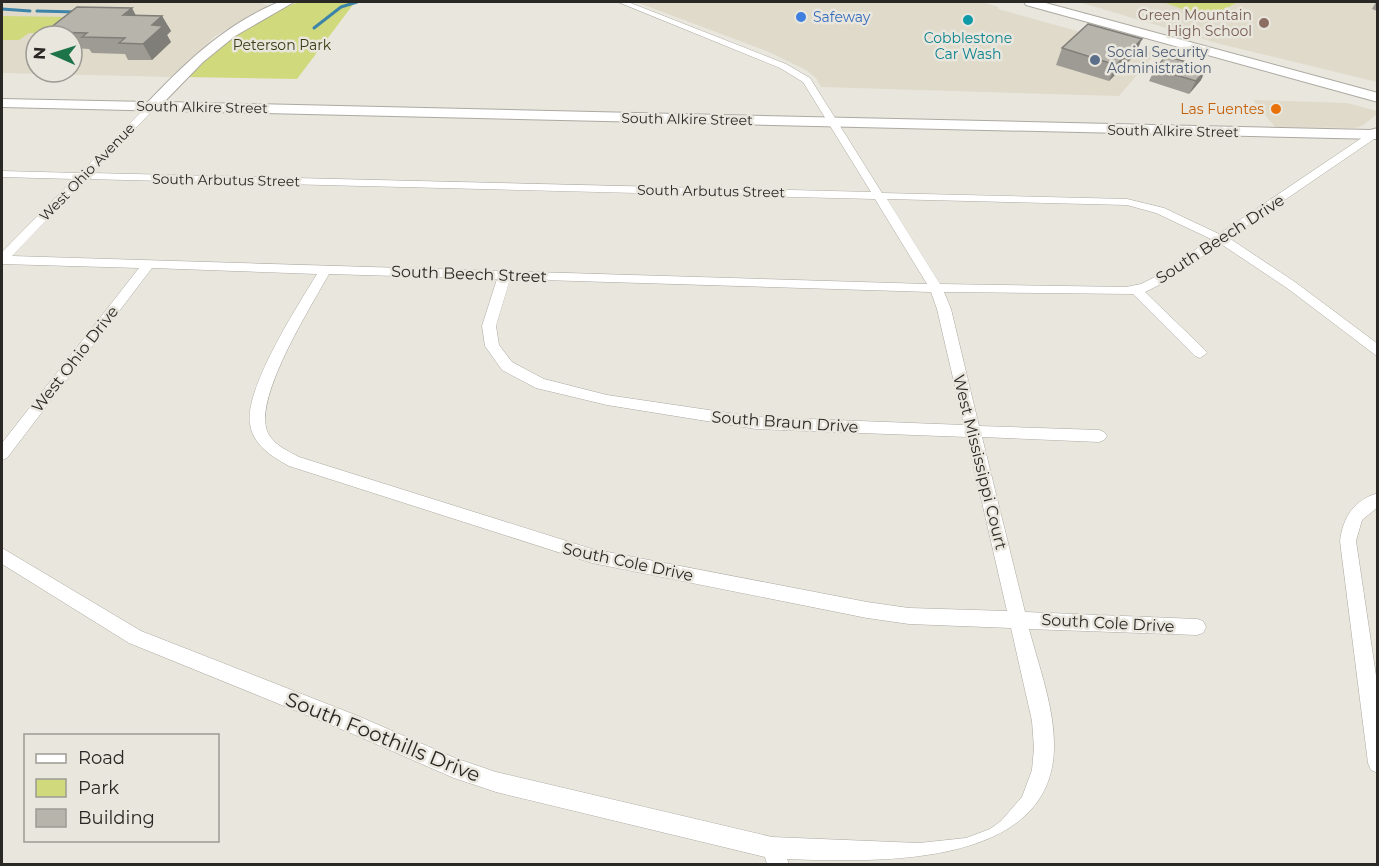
<svg xmlns="http://www.w3.org/2000/svg" width="1379" height="866" font-family="Montserrat,sans-serif">
	<style>
		.built { fill: #dfdaca; fill-rule: evenodd }
		.green { fill: #d1d97d }
		.lines { fill: none; stroke-linecap: round; stroke-linejoin: round }
		.stream { stroke: #3d84a9; stroke-width: 3 }
		.street-casing { stroke: #aca9a1; stroke-width: 1 }
		.secondary-casing { stroke: #aca9a1; stroke-width: 2 }
		.street { fill: #fff; fill-rule: evenodd }
		.secondary { fill: #fff; fill-rule: evenodd }
		.wall { fill: #9d9b94 }
		.shaded-wall { fill: #807e78 }
		.building { fill: #b7b4ac; stroke: #807e78; stroke-width: 1.5 }
		.shop-dot { fill: #3f7fe0; stroke: #e9e6dd; stroke-width: 2 }
		.culture-dot { fill: #0f9aa8; stroke: #e9e6dd; stroke-width: 2 }
		.education-dot { fill: #8d6e63; stroke: #e9e6dd; stroke-width: 2 }
		.service-dot { fill: #5c6f8a; stroke: #e9e6dd; stroke-width: 2 }
		.food-dot { fill: #e8710a; stroke: #e9e6dd; stroke-width: 2 }
		.labels { text-anchor: middle; dominant-baseline: central; stroke-width: 5; stroke-linejoin: round; paint-order: stroke }
		.far-education-label { font-size: 14px; fill: #785e54; stroke: #e9e6dd; text-anchor: end }
		.far-shop-label { font-size: 14px; fill: #366cbe; stroke: #e9e6dd; text-anchor: start }
		.far-culture-label { font-size: 14px; fill: #0d838f; stroke: #e9e6dd }
		.far-park-label { font-size: 14px; fill: #383b12; stroke: #e9e6dd }
		.far-service-label { font-size: 14px; fill: #4e5e75; stroke: #e9e6dd; text-anchor: start }
		.far-street-label { font-size: 14px; fill: #292825; stroke: #e9e6dd }
		.far-food-label { font-size: 14px; fill: #c56008; stroke: #e9e6dd; text-anchor: end }
		.street-label { font-size: 16px; fill: #292825; stroke: #e9e6dd }
		.near-street-label { font-size: 20px; fill: #292825; stroke: #e9e6dd }
	</style>
	<rect width="100%" height="100%" fill="#e9e6dd"/>
	<g class="built">
		<path d="M2 2H259L269 6 215 36 173 77 2 73ZM36 36H72V72H36Z"/>
		<polygon points="636,2 981,2 999,7 998,9 1156,53 1119,96 821,87 816,78 806,70 769,52"/>
		<polygon points="1079,2 1377,2 1377,82 1220,44"/>
		<polygon points="1253,100 1347,103 1377,111 1377,114 1362,126 1354,128 1275,127"/>
	</g>
	<g class="green">
		<path d="M299 2H355L297 79 186 77C222 45 253 18 299 2Z"/>
		<polygon points="1163,2 1238,2 1207,18"/>
		<polygon points="2,16 69,17 47,34 29,33 19,40 2,40"/>
	</g>
	<g class="lines">
		<g class="stream">
			<polyline points="2,9 30,11"/>
			<polyline points="37,11 76,12"/>
			<polyline points="314,28 341,7 357,2"/>
		</g>
		<defs>
			<g id="street">
				<path d="M618 2H628L786 64 810 78 882 193 1127 199 1164 208 1219 234 1369 133 1378 134 1377 137 1229 238 1295 282 1378 344V357L1287 288 1221 244 1163 283 1145 292 1205 350 1207 353 1200 358 1195 356 1133 294 944 292 951 309 979 426 1099 430 1104 432 1107 436 1104 440 1099 442 982 437 1025 612 1197 619 1203 621 1206 627 1203 633 1197 635 1029 629C1039 667 1055 709 1054 749 1051 866 884 863 787 859L789 864H767L765 857 496 792 454 778 353 734 129 643 2 564V548L141 631 358 716 455 758 496 772 772 837 919 843 966 838 990 829 1001 821 1022 797 1032 770 1034 748 1032 721 1011 628 909 624 867 618 592 563 289 466C271 456 253 445 250 424 244 389 298 305 317 274L152 268 7 458 2 460V443L139 268 2 264V252L74 179 2 177V171L80 173 149 104 157 106 92 173 871 192 803 82 780 68ZM86 179 875 199 927 284 12 256ZM887 199 1127 205 1156 213 1211 239 1155 277 1141 284 1126 287 940 284ZM329 274 497 279 482 326 485 346 502 370 536 388 607 405 756 429 967 437 1007 611 909 608 867 602 592 549 299 457C288 451 276 446 269 435 249 404 312 305 329 274ZM510 279 931 292 937 309 964 425 756 417 607 395 544 379 512 362 499 345 496 326Z"/>
				<path d="M1378 493V507L1362 520 1356 541 1378 689V773L1371 770 1368 763 1340 541C1343 517 1354 500 1378 493Z"/>
			</g>
			<g id="secondary">
				<path d="M279 2H294L235 36 203 62 164 102 1370 130 1378 128V139L2 107V99L148 102C187 61 226 24 279 2Z"/>
				<polygon points="1024,2 1042,2 1378,93 1378,102 1026,5"/>
			</g>
		</defs>
		<use href="#street" class="street-casing"/>
		<use href="#secondary" class="secondary-casing"/>
		<use href="#street" class="street"/>
		<use href="#secondary" class="secondary"/>
	</g>
	<g class="wall">
		<polygon points="1376,2 1377,2 1377,11 1372,9"/>
		<polygon points="136,15 162,16 171,31 167,35 171,42 152,60 128,60 125,54 92,53 89,49 72,48 72,36 48,36 45,32"/>
		<polygon points="1062,48 1135,55 1109,81 1056,65"/>
		<polygon points="1155,69 1201,80 1189,94 1149,81"/>
	</g>
	<g class="shaded-wall">
		<polygon points="132,8 140,23 123,15"/>
		<polygon points="162,16 171,31 167,35 171,42 152,60 143,44 152,25"/>
		<polygon points="1142,39 1135,55 1109,81 1116,65"/>
		<polygon points="1207,68 1201,80 1189,94 1196,81"/>
	</g>
	<g class="building">
		<polygon points="77,7 132,8 123,15 162,16 152,25 163,26 143,44 119,43 125,38 82,37 87,33 45,32"/>
		<polygon points="1088,24 1142,39 1116,65 1062,48"/>
		<polygon points="1166,56 1207,68 1196,81 1155,69"/>
	</g>
	<circle class="shop-dot" cx="801" cy="17" r="6"/>
	<circle class="culture-dot" cx="968" cy="20" r="6"/>
	<circle class="education-dot" cx="1264" cy="23" r="6"/>
	<circle class="service-dot" cx="1095" cy="60" r="6"/>
	<circle class="food-dot" cx="1276" cy="109" r="6"/>
	<g class="labels">
		<g class="far-education-label">
			<text x="1252" y="15">Green Mountain<tspan x="1252" dy="16">High School</tspan></text>
		</g>
		<g class="far-shop-label">
			<text x="813" y="17">Safeway</text>
		</g>
		<g class="far-culture-label">
			<text x="968" y="38">Cobblestone<tspan x="968" dy="16">Car Wash</tspan></text>
		</g>
		<g class="far-park-label">
			<text x="282" y="45">Peterson Park</text>
		</g>
		<g class="far-service-label">
			<text x="1107" y="52">Social Security<tspan x="1107" dy="16">Administration</tspan></text>
		</g>
		<g class="far-street-label">
			<text transform="translate(202 107) rotate(1)">South Alkire Street</text>
			<text transform="translate(687 119) rotate(1)">South Alkire Street</text>
			<text transform="translate(1173 131) rotate(1)">South Alkire Street</text>
			<text transform="translate(87 172) rotate(-46)">West Ohio Avenue</text>
			<text transform="translate(226 180) rotate(1)">South Arbutus Street</text>
			<text transform="translate(711 191) rotate(1)">South Arbutus Street</text>
		</g>
		<g class="far-food-label">
			<text x="1264" y="109">Las Fuentes</text>
		</g>
		<g class="street-label">
			<text transform="translate(1220 239) rotate(-33)">South Beech Drive</text>
			<text transform="translate(469 274) rotate(2)">South Beech Street</text>
			<text transform="translate(75 359) rotate(-52)">West Ohio Drive</text>
			<text transform="translate(785 422) rotate(4)">South Braun Drive</text>
			<text transform="translate(980 462) rotate(76)">West Mississippi Court</text>
			<text transform="translate(628 562) rotate(12)">South Cole Drive</text>
			<text transform="translate(1108 623) rotate(3)">South Cole Drive</text>
		</g>
		<g class="near-street-label">
			<text transform="translate(383 737) rotate(22)">South Foothills Drive</text>
		</g>
	</g>
	<rect width="1379" height="866" fill="none" stroke="#292825" stroke-width="6"/>
	<rect x="24" y="734" width="195" height="108" fill="#e9e6dd" stroke="#9c9a93" stroke-width="1.5"/>
	<rect x="36" y="754" width="30" height="9" fill="#ffffff" stroke="#9c9a93" stroke-width="1.5"/>
	<text x="78" y="764" font-size="18" fill="#292825">Road</text>
	<rect x="36" y="779" width="30" height="18" fill="#d1d97d" stroke="#9c9a93" stroke-width="1.5"/>
	<text x="78" y="794" font-size="18" fill="#292825">Park</text>
	<rect x="36" y="809" width="30" height="18" fill="#b7b4ac" stroke="#9c9a93" stroke-width="1.5"/>
	<text x="78" y="824" font-size="18" fill="#292825">Building</text>
	<g transform="translate(54 54) rotate(273)"><circle r="28" fill="#e9e6dd" stroke="#9c9a93" stroke-width="1.5"/>
	<path d="M0-4.5L10 22L0 15L-10 22Z" fill="#1c7448"/>
	<text y="-9" font-size="16" font-weight="bold" text-anchor="middle" fill="#292825">N</text>
	</g>
</svg>
